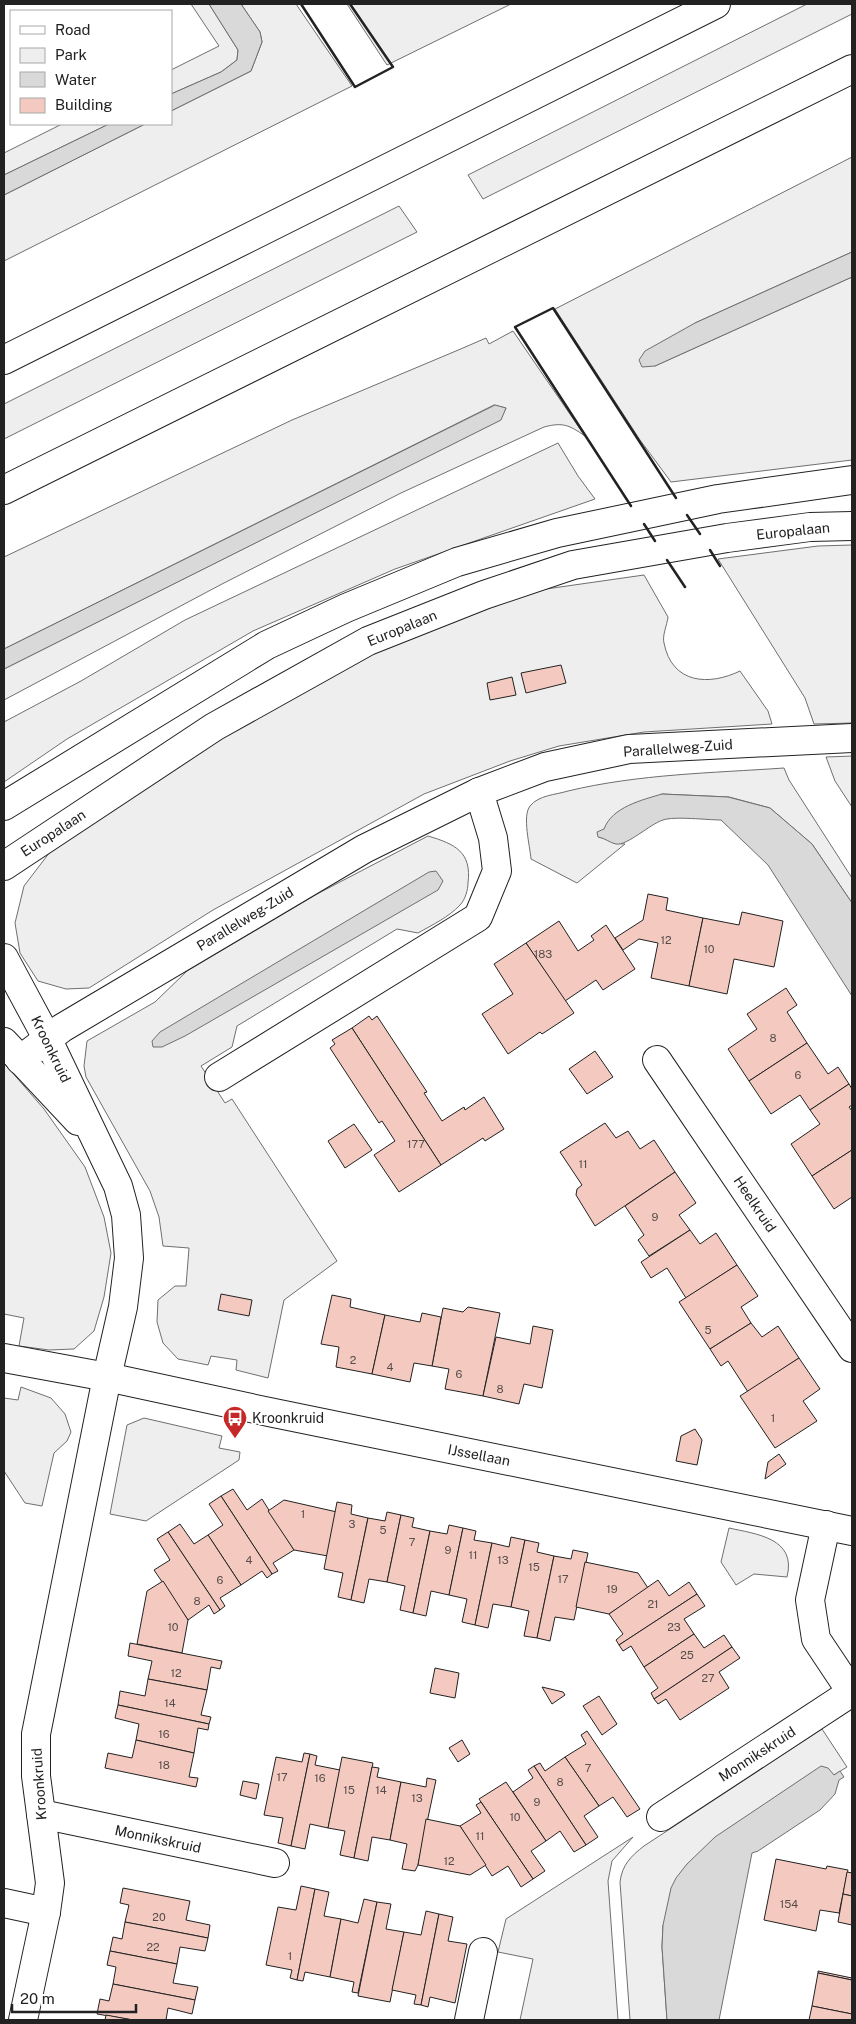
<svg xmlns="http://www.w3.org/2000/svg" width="856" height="2024" font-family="'Public Sans',sans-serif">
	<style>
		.green { fill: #eee; stroke: #6f6f6f }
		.water { fill: #d9d9d9; stroke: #6f6f6f }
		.building { fill: #f3c9c0; stroke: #222 }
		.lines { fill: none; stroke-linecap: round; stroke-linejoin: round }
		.minor-casing { stroke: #222; stroke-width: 30 }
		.secondary-casing { stroke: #222; stroke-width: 30 }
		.motorway-casing { stroke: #222; stroke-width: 30 }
		.minor { stroke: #fff; stroke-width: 28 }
		.secondary { stroke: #fff; stroke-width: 28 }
		.motorway { stroke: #fff; stroke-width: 28 }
		.wall { stroke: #222; stroke-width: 2.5 }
		.labels { text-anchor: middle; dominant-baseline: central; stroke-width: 4; stroke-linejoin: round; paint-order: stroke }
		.number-label { font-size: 11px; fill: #564c4a }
		.street-label { font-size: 14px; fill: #222; stroke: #fff }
		.poi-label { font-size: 14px; fill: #222; stroke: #fff; text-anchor: start }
	</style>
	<rect width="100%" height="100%" fill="#fff"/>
	<g class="green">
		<polygon points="191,4 209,4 238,50 237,60 221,72 171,94 171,70 219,46"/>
		<polygon points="241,4 296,4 352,86 4,261 4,195 145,124 171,124 171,111 251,71 262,42 260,32"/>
		<polygon points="347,4 511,4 387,65"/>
		<polygon points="807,4 852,4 852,14 483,199 468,175"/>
		<polygon points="62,124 109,124 4,175 4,153"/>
		<polygon points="852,157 852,252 695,323 655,366 852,277 852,460 671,482 640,440 555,309"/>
		<polygon points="399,206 417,232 4,439 4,404"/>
		<path d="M513 331 585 436C569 425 563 422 544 427L401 493 222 584 4 700V669L500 420 506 408 494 405 4 649V557L292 420 463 348 486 338 489 344Z"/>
		<polygon points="558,443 578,476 595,499 395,569 253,631 67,739 4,782 4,722 81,681 185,620"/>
		<polygon points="852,545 852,723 814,724 805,698 718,559 818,546"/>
		<path d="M644 575 668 617C667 625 662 636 664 643 672 684 709 686 740 671L768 711 772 724 644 732 559 746 510 761 424 794 213 910 89 988 66 989 38 981 20 953 15 923 24 886 53 848 281 699 345 665 508 599 546 589Z"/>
		<polygon points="852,756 852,807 835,781 826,757"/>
		<path d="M784 768 789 780 852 878V903L812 844 770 808 729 797 662 794 604 829 599 837C608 839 614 844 625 844L577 883 531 859C530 846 522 816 530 806 539 795 555 795 568 791 639 774 712 773 784 768Z"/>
		<path d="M428 836C455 844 472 852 468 883 468 890 465 900 460 905 449 917 432 925 418 933L397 929 237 1026 232 1047 201 1066 225 1103 232 1099 337 1261 284 1300 268 1378 236 1370 237 1360 211 1356 208 1365 178 1359 163 1343 157 1322 158 1300 175 1286H186L189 1248 163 1246 159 1217 150 1191 86 1077 84 1066 87 1041 155 1002 187 971 317 894Z"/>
		<polygon points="4,1063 44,1109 85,1167 104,1217 111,1253 104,1297 94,1331 74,1349 49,1350 19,1346 24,1318 4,1314"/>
		<polygon points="21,1387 51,1398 65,1414 71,1432 67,1441 54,1453 42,1506 25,1503 4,1471 4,1398 18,1400"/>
		<polygon points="144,1418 222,1436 219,1448 240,1452 239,1460 146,1521 110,1514 127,1425"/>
		<path d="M729 1528C756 1534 797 1538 787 1577L754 1574 736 1585 721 1562Z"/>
		<path d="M822 1729 847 1767 834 1775 663 1925 662 1947 667 2020H630L620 1882C622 1865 631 1856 644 1846Z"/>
		<polygon points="633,1837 612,1861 608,1881 618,2020 520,2020 533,1959 498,1952 506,1919"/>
	</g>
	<g class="water">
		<polygon points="209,4 241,4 260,32 262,42 251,71 171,111 171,94 221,72 237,60 238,50"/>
		<polygon points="109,124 145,124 4,195 4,175"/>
		<polygon points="852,252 852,277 655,366 642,367 639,360 645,351 695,323"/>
		<polygon points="495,405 506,408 501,420 4,669 4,649"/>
		<path d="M662 794 728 797 770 808 812 844 852 903V996L768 865 721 820C708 820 674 816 663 820 650 824 627 846 616 844 610 843 605 838 598 837L597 832 604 829C612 807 642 800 662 794Z"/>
		<polygon points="436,871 443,881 438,890 185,1036 162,1047 153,1047 152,1041 160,1032 429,872"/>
		<polygon points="821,1766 828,1768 834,1775 840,1771 844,1777 839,1780 835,1794 820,1810 758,1851 752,1853 719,2020 667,2020 662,1947 663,1925 671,1888 676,1878 687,1864 715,1837"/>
	</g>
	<g class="building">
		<polygon points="561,665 566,683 526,693 521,673"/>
		<polygon points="512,677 516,695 490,700 487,683"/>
		<polygon points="648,894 668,898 666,910 703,918 689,986 651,978 658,943 639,939 623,950 615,938 643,920"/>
		<polygon points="742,912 783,921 774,967 734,959 727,994 689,986 703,918 739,925"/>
		<polygon points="559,921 578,951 594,940 591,936 606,925 635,969 603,990 596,980 565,1001 526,943"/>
		<polygon points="526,943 574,1013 542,1034 540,1032 508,1054 482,1014 513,994 494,964"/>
		<polygon points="786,988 797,1005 787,1012 807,1043 749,1081 728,1049 757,1029 747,1014"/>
		<polygon points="369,1016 372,1020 377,1016 427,1092 424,1093 442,1121 464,1107 465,1110 484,1097 504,1129 485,1141 483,1138 441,1165 352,1028"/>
		<polygon points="352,1028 441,1165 399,1192 374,1155 395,1141 382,1121 379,1123 330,1048 335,1044 332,1040"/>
		<polygon points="807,1043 828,1074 838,1067 849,1084 810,1110 800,1095 771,1114 749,1081"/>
		<polygon points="595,1051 613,1077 587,1094 569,1069"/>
		<polygon points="849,1084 852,1089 852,1105 849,1107 852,1111 852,1150 812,1176 791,1144 820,1124 810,1110"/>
		<polygon points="605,1123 616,1138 628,1131 640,1149 654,1140 675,1172 595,1226 576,1195 577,1189 582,1185 560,1152"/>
		<polygon points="354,1124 372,1150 345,1168 328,1141"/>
		<polygon points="852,1150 852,1197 834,1209 812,1176"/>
		<polygon points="675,1172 696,1203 679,1215 690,1230 649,1256 638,1240 644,1235 625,1206"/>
		<polygon points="690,1230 700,1244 716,1233 737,1265 686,1298 667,1268 651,1278 641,1262"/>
		<polygon points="737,1265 758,1296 741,1307 751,1323 710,1349 679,1302"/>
		<polygon points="221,1294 252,1300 249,1316 218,1310"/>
		<polygon points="332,1295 351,1299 350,1307 385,1315 372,1374 336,1367 339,1347 321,1344"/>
		<polygon points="468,1307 500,1313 483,1396 445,1389 449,1369 432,1366 443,1308 463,1312"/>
		<polygon points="422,1313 441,1317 432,1366 414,1363 410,1382 372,1374 385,1315 420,1322"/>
		<polygon points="751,1323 762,1337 778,1326 799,1358 748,1392 728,1361 721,1366 710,1349"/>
		<polygon points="533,1326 553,1330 542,1388 524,1384 519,1404 483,1396 496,1337 530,1344"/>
		<polygon points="799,1358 820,1389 803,1401 817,1421 775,1448 740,1396"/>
		<polygon points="695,1429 702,1440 697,1465 676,1461 681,1436"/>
		<polygon points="779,1454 786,1464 765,1479 768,1462"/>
		<polygon points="233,1489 247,1510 262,1499 294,1550 273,1563 278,1571 272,1574 221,1496"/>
		<polygon points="221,1496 272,1574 267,1578 262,1571 241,1585 208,1535 223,1525 209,1504"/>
		<polygon points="284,1500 337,1512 328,1556 294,1550 268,1511"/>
		<polygon points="337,1502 352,1505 351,1514 368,1518 351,1600 338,1597 343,1573 324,1569"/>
		<polygon points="387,1512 401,1515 387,1582 369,1579 364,1603 351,1600 368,1518 385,1521"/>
		<polygon points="401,1515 414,1518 412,1527 430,1531 413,1613 400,1610 405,1586 387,1582"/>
		<polygon points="180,1524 194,1544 208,1535 241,1585 220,1598 225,1606 220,1610 168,1532"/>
		<polygon points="449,1525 463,1528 449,1595 431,1591 426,1616 413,1613 430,1531 447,1534"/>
		<polygon points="463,1528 476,1531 474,1540 492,1543 475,1625 462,1622 467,1599 449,1595"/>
		<polygon points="168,1532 220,1610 214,1614 209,1605 188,1620 154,1570 170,1560 157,1539"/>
		<polygon points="511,1537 525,1540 511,1607 493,1604 488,1628 475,1625 492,1543 509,1547"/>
		<polygon points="525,1540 539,1543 537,1552 554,1556 537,1638 524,1636 529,1611 511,1607"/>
		<polygon points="573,1550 588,1553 574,1620 555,1617 550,1641 537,1638 554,1556 571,1559"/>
		<polygon points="585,1562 638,1573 648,1588 609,1614 576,1607"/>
		<polygon points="658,1580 669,1596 689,1582 697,1594 619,1645 616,1640 623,1634 609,1614"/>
		<polygon points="163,1581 188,1620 182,1653 137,1644 147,1591"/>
		<polygon points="697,1594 705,1606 684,1619 694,1634 644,1667 631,1646 623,1651 619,1645"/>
		<polygon points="694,1634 704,1648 724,1635 732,1647 654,1699 651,1693 658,1688 644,1667"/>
		<polygon points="130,1643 222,1661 220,1669 211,1667 207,1690 148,1679 152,1661 128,1656"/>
		<polygon points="732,1647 740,1658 719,1672 729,1688 680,1720 666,1699 658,1704 654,1699"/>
		<polygon points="435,1668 459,1673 455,1698 430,1693"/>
		<polygon points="148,1679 207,1690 201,1715 211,1717 209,1724 118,1705 120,1691 145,1696"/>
		<polygon points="542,1687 563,1692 565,1695 552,1704"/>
		<polygon points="599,1696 617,1724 602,1735 583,1706"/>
		<polygon points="118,1705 209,1724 208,1730 198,1728 194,1753 136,1740 139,1724 115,1718"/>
		<polygon points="587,1731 640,1809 627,1817 613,1797 599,1806 565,1757 586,1744 581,1735"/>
		<polygon points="136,1740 194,1753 189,1777 198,1778 196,1787 105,1768 108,1753 132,1758"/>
		<polygon points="462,1740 470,1754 458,1762 449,1748"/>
		<polygon points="304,1753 310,1754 291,1846 278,1843 283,1818 264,1815 276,1757 302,1762"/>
		<polygon points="310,1754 317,1756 315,1765 340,1770 328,1828 310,1824 305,1849 291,1846"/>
		<polygon points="342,1757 373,1763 354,1858 340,1855 345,1831 328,1828"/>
		<polygon points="565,1757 599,1806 584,1816 598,1837 586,1845 534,1766 540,1763 545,1771"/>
		<polygon points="534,1766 586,1845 574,1852 560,1831 546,1841 513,1792 533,1778 528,1770"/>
		<polygon points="372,1767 379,1768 377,1777 401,1782 390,1840 372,1837 368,1861 354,1858"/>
		<polygon points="427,1778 436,1780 418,1865 415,1871 402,1869 407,1844 390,1840 401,1782 426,1787"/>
		<polygon points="243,1781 259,1784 256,1799 240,1795"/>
		<polygon points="506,1782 546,1841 531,1851 545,1871 533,1879 479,1799"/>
		<polygon points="481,1802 533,1879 521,1887 508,1866 492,1876 460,1826 481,1813 476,1805"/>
		<polygon points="426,1819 460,1826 486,1865 470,1875 418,1865"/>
		<polygon points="776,1859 826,1869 827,1866 848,1870 839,1913 820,1910 816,1931 764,1920"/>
		<polygon points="847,1872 852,1873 852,1896 843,1894"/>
		<polygon points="301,1886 315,1889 297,1980 290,1978 292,1970 266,1965 278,1907 296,1910"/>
		<polygon points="123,1888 190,1901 186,1920 210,1925 208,1938 125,1922 129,1905 120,1903"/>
		<polygon points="315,1889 329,1892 324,1916 341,1919 330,1977 305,1972 303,1981 297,1980"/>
		<polygon points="843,1894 852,1896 852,1925 838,1922"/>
		<polygon points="364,1899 377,1902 358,1993 352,1992 354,1982 330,1977 341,1919 358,1923"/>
		<polygon points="377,1902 391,1904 386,1929 404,1932 390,2002 358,1996"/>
		<polygon points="426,1911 439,1914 421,2005 414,2004 416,1995 392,1990 404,1932 421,1935"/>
		<polygon points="439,1914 453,1917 448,1941 467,1944 455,2003 430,1997 428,2007 421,2005"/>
		<polygon points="125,1922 208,1938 205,1951 180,1947 177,1964 110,1951 113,1937 122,1939"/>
		<polygon points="110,1951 177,1964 173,1983 198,1987 195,2000 113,1984 116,1967 107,1965"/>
		<polygon points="818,1971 852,1978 852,1975 852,1980 818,1973"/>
		<polygon points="818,1973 852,1980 852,2014 812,2006"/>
		<polygon points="113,1984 195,2000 192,2014 168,2008 166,2020 133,2020 97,2014 100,1999 109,2001"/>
		<polygon points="812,2006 852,2014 852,2020 809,2020"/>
		<polygon points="106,2015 133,2020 105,2020"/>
	</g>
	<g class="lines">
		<defs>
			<g id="minor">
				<polyline points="4,958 47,1038 118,1186 126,1215 129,1258 123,1307 107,1377 36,1734 36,1776 50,1883 46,1912 23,2020"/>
				<polyline points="4,1042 78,1121"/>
				<polyline points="20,1060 62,1028 364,849 479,792 545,767 629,749 852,738"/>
				<polyline points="657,1060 852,1348"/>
				<polyline points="219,1077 478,917 497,871 493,838 479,792"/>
				<polyline points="4,1358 107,1377 269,1412 852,1531"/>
				<polyline points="826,1525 810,1600 816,1639 852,1693"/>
				<polyline points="41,1814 275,1863"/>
				<polyline points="661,1817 852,1692"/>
				<polyline points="4,1903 46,1912"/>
				<polyline points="469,2020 483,1952"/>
			</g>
			<g id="secondary">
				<polyline points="4,806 267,645 346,608 457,562 557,533 718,499 852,480"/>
				<polyline points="4,866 214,727 368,641 484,595 573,565 727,538 810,527 852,526"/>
			</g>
			<g id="motorway">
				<polyline points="4,360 716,4"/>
				<polyline points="4,490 852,69"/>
			</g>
		</defs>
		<use href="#minor" class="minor-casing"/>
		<use href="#secondary" class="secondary-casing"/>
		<use href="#motorway" class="motorway-casing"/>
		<use href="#minor" class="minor"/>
		<use href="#secondary" class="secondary"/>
		<use href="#motorway" class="motorway"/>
		<g class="wall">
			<polyline points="301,4 355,87 393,67 350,4"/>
			<polyline points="631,506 515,327 553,308 676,498"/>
			<polyline points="687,515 700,534"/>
			<polyline points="644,524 655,541"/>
			<polyline points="710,550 720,566"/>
			<polyline points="667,560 685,587"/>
		</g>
	</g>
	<defs>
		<symbol id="bus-pin" viewBox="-11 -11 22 30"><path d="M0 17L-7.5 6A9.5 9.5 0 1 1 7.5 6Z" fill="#c62828" stroke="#fff"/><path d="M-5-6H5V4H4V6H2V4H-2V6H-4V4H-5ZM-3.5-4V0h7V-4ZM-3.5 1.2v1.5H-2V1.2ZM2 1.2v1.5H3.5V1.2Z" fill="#fff"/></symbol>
	</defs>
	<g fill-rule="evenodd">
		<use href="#bus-pin" x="221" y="1404" width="28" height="38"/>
	</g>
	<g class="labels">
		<g class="number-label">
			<text x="666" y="940">12</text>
			<text x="709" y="949">10</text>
			<text x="543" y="954">183</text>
			<text x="773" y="1038">8</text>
			<text x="798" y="1075">6</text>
			<text x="416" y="1144">177</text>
			<text x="583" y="1164">11</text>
			<text x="655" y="1217">9</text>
			<text x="708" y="1330">5</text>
			<text x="353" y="1360">2</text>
			<text x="390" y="1367">4</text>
			<text x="459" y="1374">6</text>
			<text x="500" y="1389">8</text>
			<text x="773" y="1418">1</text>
			<text x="303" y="1514">1</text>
			<text x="352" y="1524">3</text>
			<text x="383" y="1530">5</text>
			<text x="412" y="1542">7</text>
			<text x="448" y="1550">9</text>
			<text x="473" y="1555">11</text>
			<text x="249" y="1560">4</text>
			<text x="503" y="1560">13</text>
			<text x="534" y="1567">15</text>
			<text x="563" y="1579">17</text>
			<text x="220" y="1580">6</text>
			<text x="612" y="1589">19</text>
			<text x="197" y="1601">8</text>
			<text x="653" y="1604">21</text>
			<text x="173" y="1627">10</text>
			<text x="674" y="1627">23</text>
			<text x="687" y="1655">25</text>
			<text x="176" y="1673">12</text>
			<text x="708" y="1678">27</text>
			<text x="170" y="1703">14</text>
			<text x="164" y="1734">16</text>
			<text x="164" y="1765">18</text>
			<text x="588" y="1768">7</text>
			<text x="282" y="1777">17</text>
			<text x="320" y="1778">16</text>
			<text x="560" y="1782">8</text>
			<text x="349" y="1790">15</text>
			<text x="381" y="1790">14</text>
			<text x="417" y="1798">13</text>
			<text x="537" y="1802">9</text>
			<text x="515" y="1817">10</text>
			<text x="480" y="1836">11</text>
			<text x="449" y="1861">12</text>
			<text x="789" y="1904">154</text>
			<text x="159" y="1917">20</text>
			<text x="153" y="1947">22</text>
			<text x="290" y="1956">1</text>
		</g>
		<g class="street-label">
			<text transform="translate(793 531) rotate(-6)">Europalaan</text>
			<text transform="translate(402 628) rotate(-22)">Europalaan</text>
			<text transform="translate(678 748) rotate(-4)">Parallelweg-Zuid</text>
			<text transform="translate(53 833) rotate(-33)">Europalaan</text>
			<text transform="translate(245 919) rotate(-31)">Parallelweg-Zuid</text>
			<text transform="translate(51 1049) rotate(64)">Kroonkruid</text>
			<text transform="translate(755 1204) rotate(56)">Heelkruid</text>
			<text transform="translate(479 1455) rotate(11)">IJssellaan</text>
			<text transform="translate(757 1754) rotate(-33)">Monnikskruid</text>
			<text transform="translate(39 1784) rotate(-94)">Kroonkruid</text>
			<text transform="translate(158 1839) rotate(12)">Monnikskruid</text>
		</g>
		<g class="poi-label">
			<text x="252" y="1418">Kroonkruid</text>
		</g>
	</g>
	<rect width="856" height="2024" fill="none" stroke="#222222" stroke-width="10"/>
	<rect x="10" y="10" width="162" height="115" fill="#ffffff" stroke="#a7a7a7"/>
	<rect x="20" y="26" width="25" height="8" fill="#ffffff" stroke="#a7a7a7"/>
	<text x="55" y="35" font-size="15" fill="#222222">Road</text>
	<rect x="20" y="48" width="25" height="15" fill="#eeeeee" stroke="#a7a7a7"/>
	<text x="55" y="60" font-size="15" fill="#222222">Park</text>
	<rect x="20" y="72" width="25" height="15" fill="#d9d9d9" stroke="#a7a7a7"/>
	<text x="55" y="85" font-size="15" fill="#222222">Water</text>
	<rect x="20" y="98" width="25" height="15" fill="#f3c9c0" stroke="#a7a7a7"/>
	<text x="55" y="110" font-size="15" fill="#222222">Building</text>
	<path d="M12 2004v8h124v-8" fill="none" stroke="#222222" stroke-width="2.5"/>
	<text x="20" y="2004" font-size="15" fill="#222222" stroke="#ffffff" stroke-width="4" paint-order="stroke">20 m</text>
</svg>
